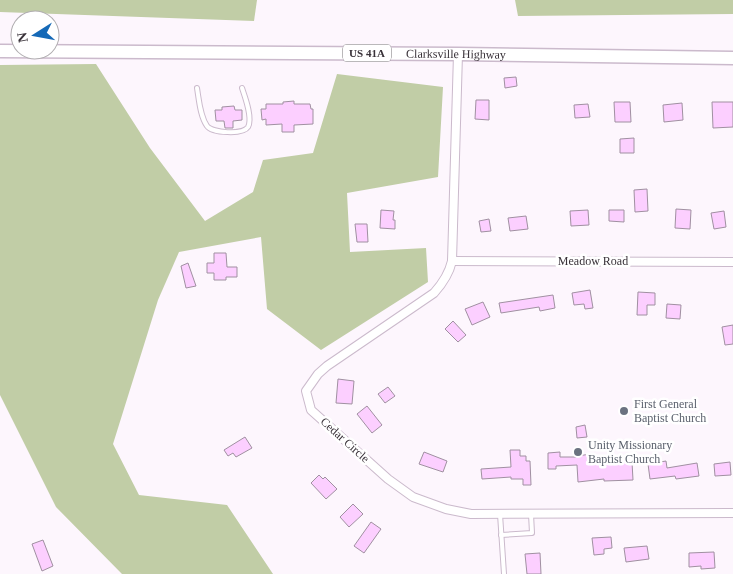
<svg xmlns="http://www.w3.org/2000/svg" width="733" height="574" font-family="Georgia,serif">
	<style>
		.green { fill: #c1cda6 }
		.building { fill: #fccfff; stroke: #a090a1 }
		.lines { fill: none; stroke-linecap: round; stroke-linejoin: round }
		.service-casing { stroke: #cbbacc; stroke-width: 6 }
		.minor-casing { stroke: #cbbacc; stroke-width: 10 }
		.primary-casing { stroke: #cbbacc; stroke-width: 15 }
		.service { stroke: #fff; stroke-width: 4 }
		.minor { stroke: #fff; stroke-width: 8 }
		.primary { stroke: #fff; stroke-width: 12 }
		.worship-dot { fill: #6b7280; stroke: #fff; stroke-width: 2 }
		.labels { text-anchor: middle; dominant-baseline: central; stroke-width: 5; stroke-linejoin: round; paint-order: stroke }
		.shield { fill: #fff; stroke: #747074; stroke-width: 1 }
		.shield-label { font-size: 11px; font-weight: bold; fill: #393239 }
		.street-label { font-size: 12px; fill: #393239; stroke: #fff }
		.worship-label { font-size: 12px; fill: #5b616d; stroke: #fff; text-anchor: start }
	</style>
	<rect width="100%" height="100%" fill="#fdf6fd"/>
	<g class="green">
		<polygon points="0,0 257,0 254,21 0,12"/>
		<polygon points="515,0 733,0 733,14 518,16"/>
		<polygon points="96,64 150,148 205,221 253,192 263,160 313,153 337,74 443,87 438,177 347,193 350,252 426,248 428,282 321,350 267,309 261,237 179,252 158,300 113,444 139,495 227,505 273,574 122,574 56,507 0,395 0,65"/>
	</g>
	<g class="building">
		<polygon points="516,77 517,86 505,88 504,78"/>
		<polygon points="476,100 489,100 489,120 475,119"/>
		<polygon points="294,101 294,104 310,104 311,109 313,109 313,124 294,125 294,132 282,132 282,124 266,125 266,119 262,120 261,109 266,109 266,104 283,104 283,102"/>
		<polygon points="614,102 630,102 631,122 615,122"/>
		<polygon points="712,102 733,102 733,127 713,128"/>
		<polygon points="682,103 683,120 664,122 663,105"/>
		<polygon points="588,104 590,117 575,118 574,105"/>
		<polygon points="234,106 235,110 242,110 242,120 233,121 233,128 225,128 224,121 216,121 215,110 222,110 222,107"/>
		<polygon points="634,138 634,153 620,153 620,139"/>
		<polygon points="647,189 648,211 635,212 634,190"/>
		<polygon points="676,209 691,210 690,229 675,228"/>
		<polygon points="381,210 394,211 393,220 395,220 395,229 380,228"/>
		<polygon points="588,210 589,225 571,226 570,211"/>
		<polygon points="609,210 624,210 624,222 609,221"/>
		<polygon points="724,211 726,227 714,229 711,213"/>
		<polygon points="526,216 528,229 510,231 508,218"/>
		<polygon points="489,219 491,231 481,232 479,221"/>
		<polygon points="355,224 367,224 368,242 357,242"/>
		<polygon points="214,253 226,253 227,267 237,267 237,277 226,277 226,280 214,280 214,273 207,273 207,263 214,263"/>
		<polygon points="188,263 196,286 186,288 181,266"/>
		<polygon points="590,290 593,308 585,309 584,304 574,305 572,293"/>
		<polygon points="638,292 655,293 655,305 647,305 647,315 637,315"/>
		<polygon points="553,295 555,308 540,311 539,307 501,313 499,303"/>
		<polygon points="483,302 490,317 472,325 465,309"/>
		<polygon points="667,304 681,305 680,319 666,318"/>
		<polygon points="453,321 466,335 458,342 445,329"/>
		<polygon points="733,325 733,344 725,345 722,327"/>
		<polygon points="338,379 354,381 352,404 336,403"/>
		<polygon points="388,387 395,396 385,403 378,394"/>
		<polygon points="367,406 382,425 372,433 357,414"/>
		<polygon points="585,425 587,437 577,438 576,427"/>
		<polygon points="245,437 252,448 236,457 233,453 228,456 224,450"/>
		<polygon points="510,450 520,450 520,456 526,456 526,461 530,461 531,485 523,485 523,479 511,479 511,477 482,479 481,469 511,467"/>
		<polygon points="424,452 447,461 443,472 419,464"/>
		<polygon points="560,452 560,457 576,457 576,456 592,454 593,464 632,462 633,480 604,481 604,479 578,482 577,465 556,466 556,469 548,469 548,453"/>
		<polygon points="666,461 667,468 697,463 699,476 676,479 675,476 650,479 648,464"/>
		<polygon points="730,462 731,475 715,476 714,464"/>
		<polygon points="319,475 323,479 325,477 337,489 326,499 311,483"/>
		<polygon points="353,504 363,514 349,527 340,517"/>
		<polygon points="371,522 381,529 364,553 354,546"/>
		<polygon points="611,537 612,548 604,549 604,554 594,555 592,538"/>
		<polygon points="43,540 53,566 42,571 32,544"/>
		<polygon points="647,546 649,559 626,562 624,548"/>
		<polygon points="714,552 715,568 701,569 701,566 689,567 689,553"/>
		<polygon points="540,553 541,574 527,574 525,554"/>
	</g>
	<g class="lines">
		<defs>
			<g id="service">
				<path d="M197 88C199 100 200 116 207 126 212 133 243 135 248 127 253 118 245 97 242 88"/>
				<polyline points="500,514 504,574"/>
				<polyline points="501,535 532,533 531,514"/>
			</g>
			<g id="minor">
				<path d="M458 54 452 261C449 274 443 283 434 293L327 366 318 374 306 391 311 410 388 479 413 497 446 509 471 514 733 513"/>
				<polyline points="452,261 733,262"/>
			</g>
			<g id="primary">
				<path id="s1" d="M0 51 458 54 733 58"/>
			</g>
		</defs>
		<use href="#service" class="service-casing"/>
		<use href="#minor" class="minor-casing"/>
		<use href="#primary" class="primary-casing"/>
		<use href="#service" class="service"/>
		<use href="#minor" class="minor"/>
		<use href="#primary" class="primary"/>
	</g>
	<g class="worship-dot">
		<circle cx="624" cy="411" r="5"/>
		<circle cx="578" cy="452" r="5"/>
	</g>
	<g class="labels">
		<rect class="shield" x="343" y="44.5" width="48" height="17" rx="4"/>
		<g class="shield-label">
			<text x="367" y="53">US 41A</text>
		</g>
		<g class="street-label">
			<text stroke="none"><textPath href="#s1" startOffset="456">Clarksville Highway</textPath></text>
			<text x="593" y="261">Meadow Road</text>
			<text transform="translate(345 440) rotate(42)">Cedar Circle</text>
		</g>
		<g class="worship-label">
			<text x="634" y="404">First General<tspan x="634" dy="14">Baptist Church</tspan></text>
			<text x="588" y="445">Unity Missionary<tspan x="588" dy="14">Baptist Church</tspan></text>
		</g>
	</g>
	<g transform="translate(35 35) rotate(259)"><circle r="24" fill="#ffffff" stroke="#b0adb0"/>
	<path d="M0-4L9 19L0 12L-9 19Z" fill="#1569b7"/>
	<text y="-8" font-size="14" font-weight="bold" text-anchor="middle" fill="#393239">N</text>
	</g>
</svg>
